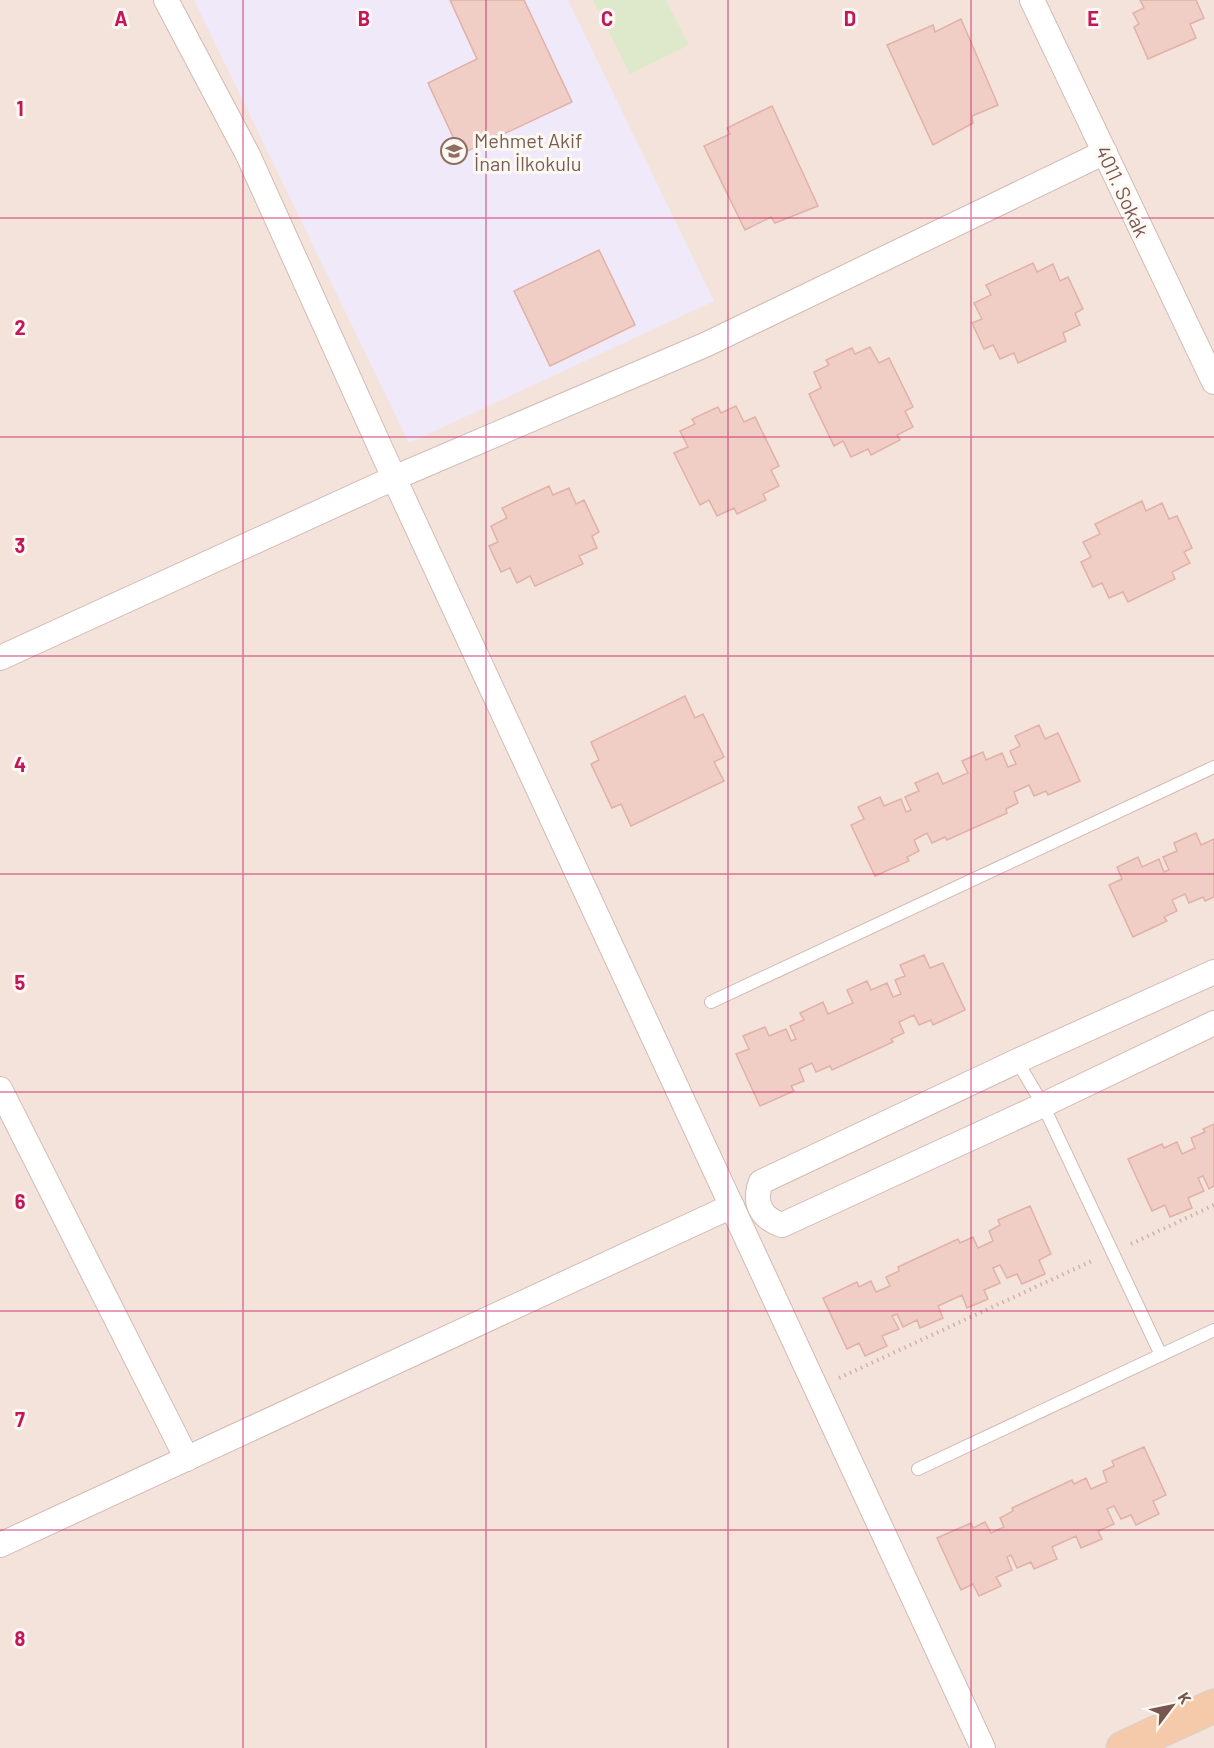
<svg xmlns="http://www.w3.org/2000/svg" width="1214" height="1748" font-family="Barlow,sans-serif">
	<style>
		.residential { fill: #f3e3db }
		.education { fill: #f0e9f9 }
		.green { fill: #dee9cb }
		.building { fill: #f0cec6; stroke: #e1b1a7; stroke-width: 1.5 }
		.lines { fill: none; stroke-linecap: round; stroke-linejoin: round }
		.lane-casing { stroke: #d1bbb4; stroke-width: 14 }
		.street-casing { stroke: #d1bbb4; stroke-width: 26 }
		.primary-casing { stroke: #d9d0ce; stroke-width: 35 }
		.path { stroke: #d5b0a8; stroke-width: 4; stroke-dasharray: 1.5 4.5; stroke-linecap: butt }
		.lane { stroke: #fff; stroke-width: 12 }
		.street { stroke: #fff; stroke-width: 24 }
		.primary { stroke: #f5caaa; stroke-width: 33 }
		.grid { fill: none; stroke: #c2185b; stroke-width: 1.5; stroke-opacity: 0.55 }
		.labels { text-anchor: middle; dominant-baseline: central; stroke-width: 6; stroke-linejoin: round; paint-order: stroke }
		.education-label { font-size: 20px; fill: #785e54; stroke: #fef8f3; text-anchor: start }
		.street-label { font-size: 20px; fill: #775650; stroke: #fef8f3 }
		.grid-label { font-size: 20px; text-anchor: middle; font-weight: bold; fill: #c2185b; stroke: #fef8f3; stroke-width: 6; stroke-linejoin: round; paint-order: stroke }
	</style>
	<rect width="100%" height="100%" fill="#fcf3ed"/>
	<rect class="residential" x="0" y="0" width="1214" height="1748"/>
	<polygon class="education" points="194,0 568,0 714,301 409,443"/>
	<polygon class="green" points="593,0 666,0 689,45 630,74"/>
	<g class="building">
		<polygon points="450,0 524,0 572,102 461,154 428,83 477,59"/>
		<polygon points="1140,0 1196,0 1204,18 1190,24 1196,38 1148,59 1134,27 1139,24 1133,13 1144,8"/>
		<polygon points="961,19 998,105 972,116 973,123 933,145 887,45 933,25 935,32"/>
		<polygon points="772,106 818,206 775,223 771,217 745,230 704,146 730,134 727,128"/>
		<polygon points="599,250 635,325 550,366 514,291"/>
		<polygon points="1033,263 1037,272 1053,264 1060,281 1068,277 1083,309 1075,313 1080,325 1063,333 1066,341 1018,363 1014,353 1000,359 993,345 984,349 972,323 982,319 974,303 991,295 986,285"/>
		<polygon points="870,347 879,363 889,358 913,407 905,411 913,427 897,435 900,440 871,455 868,449 851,457 843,441 834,446 809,394 821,388 814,372 829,365 826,360 852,348 855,354"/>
		<polygon points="736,406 744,422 755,417 779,466 771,470 779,486 763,494 766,500 737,514 734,508 717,516 709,500 700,505 674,453 688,447 680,431 695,424 692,419 718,407 721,413"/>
		<polygon points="549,486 553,495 569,488 576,504 584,500 599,532 592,536 597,548 579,556 583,564 535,586 530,576 517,583 510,568 501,572 489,546 498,542 491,526 507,518 502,508"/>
		<polygon points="1142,501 1146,511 1162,503 1169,519 1177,516 1192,548 1184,552 1190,563 1172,572 1175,579 1128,602 1123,592 1109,598 1102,583 1093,587 1081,562 1091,557 1083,542 1100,534 1095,524"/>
		<polygon points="685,696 695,718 703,714 724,757 714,762 724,781 631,826 621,804 612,808 591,764 599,760 591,742"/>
		<polygon points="1039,725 1045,739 1058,733 1080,781 1048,795 1046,791 1034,796 1029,785 1014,792 1018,803 1006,809 1007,813 947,840 945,837 932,843 927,833 914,840 919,851 907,857 909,861 875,876 851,825 864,819 858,807 880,797 884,806 901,799 906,812 911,810 905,797 919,791 915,783 938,773 943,784 968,773 962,761 983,752 986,760 1002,753 1008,767 1016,764 1010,751 1020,746 1015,736"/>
		<polygon points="1196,833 1201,845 1214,839 1214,897 1205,901 1203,897 1189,903 1185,894 1172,900 1177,911 1164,917 1167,921 1133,937 1109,885 1122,879 1117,867 1138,857 1142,867 1159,859 1164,872 1169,870 1163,857 1177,851 1174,843"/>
		<polygon points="924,955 930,968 943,963 965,1010 933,1025 931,1020 919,1025 914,1015 899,1022 904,1033 891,1039 893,1042 832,1070 830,1066 816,1072 812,1063 799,1069 804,1081 791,1086 794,1091 760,1106 736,1054 749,1049 743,1036 765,1027 769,1036 786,1029 791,1041 796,1039 790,1026 804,1020 800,1013 823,1002 828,1014 853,1003 847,990 867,981 871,990 887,983 893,997 901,994 895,980 905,976 900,965"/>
		<polygon points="1214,1124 1214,1186 1209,1189 1203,1176 1198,1178 1204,1191 1188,1198 1192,1208 1170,1217 1165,1205 1152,1211 1128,1159 1162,1144 1164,1148 1177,1142 1182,1154 1195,1148 1191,1138 1205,1132 1203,1129"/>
		<polygon points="1030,1206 1051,1254 1039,1260 1045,1274 1022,1284 1017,1274 1007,1278 1000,1265 993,1268 1000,1283 984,1290 988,1299 967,1308 962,1295 938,1306 943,1318 920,1328 917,1320 903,1327 897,1314 892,1316 899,1329 882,1336 887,1346 865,1356 859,1343 847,1349 823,1298 857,1282 859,1287 871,1281 876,1292 890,1286 886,1277 899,1271 898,1267 958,1239 960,1243 973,1237 978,1248 993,1241 989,1231 1000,1225 998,1220"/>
		<polygon points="1144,1447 1166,1495 1153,1501 1159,1514 1136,1525 1131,1515 1121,1519 1114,1506 1107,1509 1114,1524 1098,1531 1102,1539 1081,1548 1076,1536 1052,1547 1057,1559 1034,1569 1031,1562 1017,1568 1011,1555 1007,1557 1012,1570 996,1577 1001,1586 979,1596 973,1584 961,1590 937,1538 971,1523 973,1528 985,1522 991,1533 1004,1527 1000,1518 1013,1511 1012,1508 1072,1480 1074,1484 1086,1478 1091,1489 1107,1482 1103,1471 1114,1466 1112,1461"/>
	</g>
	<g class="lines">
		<defs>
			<g id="lane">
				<polyline points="711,1002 1214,767"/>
				<polyline points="1017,1061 1043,1105 1161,1355"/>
				<polyline points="918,1469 1214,1330"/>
			</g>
			<g id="street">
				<polyline points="166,0 248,155 394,478 983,1748"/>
				<polyline points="1032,0 1214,382"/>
				<polyline points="0,658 394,478 707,344 1105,152"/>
				<path d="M1214 972 1017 1061 761 1182C753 1203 761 1218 782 1225L1043 1105 1214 1023"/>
				<polyline points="0,1089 187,1459"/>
				<polyline points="0,1545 732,1206"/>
			</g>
			<polyline id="primary" points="1123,1748 1214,1706"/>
		</defs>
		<use href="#lane" class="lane-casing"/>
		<use href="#street" class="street-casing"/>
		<use href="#primary" class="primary-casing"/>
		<g class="path">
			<polyline points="1131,1244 1214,1205"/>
			<polyline points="839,1378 1094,1260"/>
		</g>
		<use href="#lane" class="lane"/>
		<use href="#street" class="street"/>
		<use href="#primary" class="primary"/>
	</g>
	<path class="grid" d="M243 0V1748M486 0V1748M728 0V1748M971 0V1748M0 218H1214M0 437H1214M0 656H1214M0 874H1214M0 1092H1214M0 1311H1214M0 1530H1214"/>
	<defs>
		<symbol id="school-ring" viewBox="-11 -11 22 22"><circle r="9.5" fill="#fef8f3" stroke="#8d6e63" stroke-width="1.5"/><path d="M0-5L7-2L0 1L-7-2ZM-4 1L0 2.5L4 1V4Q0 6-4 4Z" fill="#8d6e63"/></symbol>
	</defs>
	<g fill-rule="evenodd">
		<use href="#school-ring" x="439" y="136" width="30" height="30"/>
	</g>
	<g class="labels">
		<g class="education-label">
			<text x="474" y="140">Mehmet Akif<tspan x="474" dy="23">İnan İlkokulu</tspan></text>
		</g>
		<g class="street-label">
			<text transform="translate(1123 191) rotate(65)">4011. Sokak</text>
		</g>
	</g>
	<g class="grid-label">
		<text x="121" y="26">A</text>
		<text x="364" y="26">B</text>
		<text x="607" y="26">C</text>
		<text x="850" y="26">D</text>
		<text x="1093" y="26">E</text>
		<text x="20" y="116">1</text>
		<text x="20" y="335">2</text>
		<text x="20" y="553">3</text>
		<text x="20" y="772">4</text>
		<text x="20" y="990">5</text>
		<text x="20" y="1209">6</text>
		<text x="20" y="1427">7</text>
		<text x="20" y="1646">8</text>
	</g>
	<g transform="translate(1172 1706) rotate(58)" stroke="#fef8f3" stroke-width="4.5" paint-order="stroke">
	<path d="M0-4.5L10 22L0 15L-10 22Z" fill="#775650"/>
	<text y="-9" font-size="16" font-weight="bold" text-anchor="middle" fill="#775650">K</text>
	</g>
</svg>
